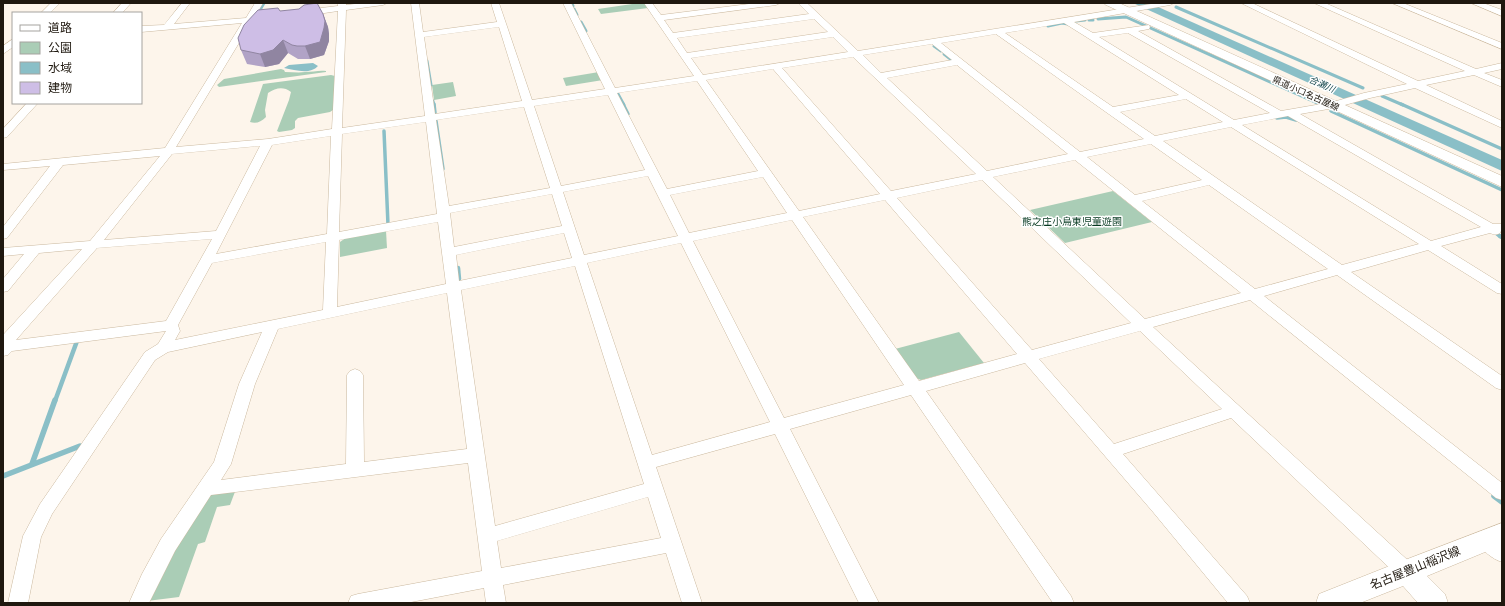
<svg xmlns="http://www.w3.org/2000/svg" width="1505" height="606" font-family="Figtree,'Noto Sans JP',sans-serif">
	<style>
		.green { fill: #aacdb6 }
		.water { fill: #8abfc7 }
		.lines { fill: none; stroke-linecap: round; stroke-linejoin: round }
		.stream-far3 { stroke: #8abfc7; stroke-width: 3 }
		.stream-far2 { stroke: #8abfc7; stroke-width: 3.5 }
		.stream-far1 { stroke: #8abfc7; stroke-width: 4.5 }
		.stream { stroke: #8abfc7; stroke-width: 5.5 }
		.street-casing { stroke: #cbb99f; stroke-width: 1 }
		.secondary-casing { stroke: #cbb99f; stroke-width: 1 }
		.street { fill: #fff; fill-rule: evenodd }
		.secondary { fill: #fff; fill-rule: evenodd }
		.wall { fill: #b1a3c6 }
		.shaded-wall { fill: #9085a1 }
		.building { fill: #cebee6; stroke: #9085a1 }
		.labels { text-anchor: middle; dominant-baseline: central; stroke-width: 3; stroke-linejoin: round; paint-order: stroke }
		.far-water-label { font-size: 9px; font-style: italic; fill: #0f4148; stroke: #fff }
		.far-street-label { font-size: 9px; fill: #1f180f; stroke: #fff }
		.park-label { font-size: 10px; fill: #073a21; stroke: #fff }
		.near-street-label { font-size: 12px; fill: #1f180f; stroke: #fff }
	</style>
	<rect width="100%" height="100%" fill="#fdf5eb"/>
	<g class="green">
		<polygon points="639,3 645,3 648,8 601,14 598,9"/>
		<path d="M281 69 284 70 285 72C292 72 299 73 305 72 313 72 319 70 326 71V72L219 87 217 85 224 79Z"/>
		<polygon points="599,72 603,80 566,86 563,78"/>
		<path d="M331 75 335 76 333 110 330 112 298 118 295 121V128L292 130 279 132 277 131 289 100 291 92C283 86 276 88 268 93L265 110 266 117C261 122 256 124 250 122L263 84Z"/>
		<polygon points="453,82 456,96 434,100 432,85"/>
		<polygon points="1113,191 1152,222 1065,243 1030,210"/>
		<polygon points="386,231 387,248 340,257 340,242 347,237"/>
		<polygon points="959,332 984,363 921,380 916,378 895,349"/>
		<polygon points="236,489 230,505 217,507 205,542 198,544 179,597 147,601 206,492"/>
	</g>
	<g class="water">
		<polygon points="1133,3 1148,3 1156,6 1502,160 1502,171"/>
		<path d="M313 63 318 66C310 75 295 70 284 68L289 65Z"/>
	</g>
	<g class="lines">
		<g class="stream-far3">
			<polyline points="572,4 573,6"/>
			<polyline points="1176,7 1363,88"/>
			<polyline points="574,9 577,15"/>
			<polyline points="257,15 264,3"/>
			<polyline points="1098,19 1126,17 1317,103"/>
			<polyline points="1089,20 1093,20"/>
			<polyline points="1076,21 1085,20"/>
			<polyline points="581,22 586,31"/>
			<polyline points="1048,26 1062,23 1068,24"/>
			<polyline points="934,46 941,51"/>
			<polyline points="944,54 953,61"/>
			<polyline points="427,61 431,85"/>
			<polyline points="618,94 624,105"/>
			<polyline points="1382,96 1403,105"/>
			<polyline points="433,101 434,105"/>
		</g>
		<g class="stream-far2">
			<polyline points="434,104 435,113"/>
			<polyline points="623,104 628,114"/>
			<polyline points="1401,104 1502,149"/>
			<polyline points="1331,111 1502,190"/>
			<polyline points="1277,118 1286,117 1296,120"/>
			<polyline points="436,121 443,169"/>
			<polyline points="384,131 388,225"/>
			<polyline points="1497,234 1501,237"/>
		</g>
		<g class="stream-far1">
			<polyline points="1500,236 1502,237"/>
			<polyline points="458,268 459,279"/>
			<polyline points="55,401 77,341"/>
		</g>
		<g class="stream">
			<polyline points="32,464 55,400"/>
			<polyline points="3,476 80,446"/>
			<polyline points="1494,496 1502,502"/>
		</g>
		<defs>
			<g id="street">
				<polygon points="51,3 60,3 50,13 41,13"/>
				<polygon points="122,3 131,3 122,13 113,13"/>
				<path d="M182 3H190L174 24 246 18 255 3H263L254 18 257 20 251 23 176 147 268 139 332 129 338 11 304 16 300 13 304 10 338 6V3H346V5L364 3H387L383 5 346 10 342 128 425 116 411 3H419L423 32 497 22 491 3H499L532 100 605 89 563 3H571L615 88 694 76 644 3H652L661 15 757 3H780L776 5 664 20 673 33 809 14 798 3H807L858 51 1157 3H1174L1170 5 1074 22 1093 33 1149 25 1150 27 1149 29 1138 31 1281 111 1333 102 1364 93 1407 84 1241 3H1252L1418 81 1465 71 1314 3H1325L1476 69 1502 63V69L1484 73 1502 80V87L1474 75 1426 85 1502 121V128L1415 88 1370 98 1334 108 1300 114 1493 224H1502C1502 233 1499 237 1490 233L1441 246 1502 284V294L1497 293 1428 250 1351 272 1502 376V390L1496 388 1337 275 1264 296 1502 483V500L1496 498 1250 300 1153 327 1413 565 1416 571 1413 577 1406 580 1399 577 1231 418 1123 454 1247 596 1250 603H1228L1153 512 1025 363 926 391 1071 596 1074 603H1053L911 395 790 429 879 603H859L775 434 656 467 702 603H682L666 553 503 585 506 603H486L484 588 406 603H348L351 596 358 594 482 571 468 463 211 495 175 551 149 603H129L142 574 161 539 214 462 239 384 262 332 168 352 155 360 52 514 41 537 28 603H8L23 536 40 504 145 352 158 344 166 331 12 351 8 355 3 356V335L82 249 39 253 8 291 3 292V279L24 254 3 256V248L90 241 160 156 63 165 7 238 3 239V227L50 166 3 170V164L165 148 242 23 141 32V26L164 25ZM814 19 828 32 687 53 677 38ZM1064 23 1179 95 1113 107 1005 33ZM499 27 522 101 435 114 424 37ZM1128 33 1270 113 1234 120 1099 37ZM996 34 1144 139 1080 152 941 43ZM833 37 848 52 703 75 691 58ZM932 44 952 60 881 73 863 55ZM853 57 976 174 891 191 782 68ZM957 65 1068 154 987 171 887 78ZM773 69 880 194 799 211 706 80ZM697 81 758 171 667 189 617 93ZM608 95 645 170 561 186 534 106ZM1186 99 1223 122 1155 136 1120 112ZM524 107 550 188 449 206 436 120ZM1288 116 1481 227 1431 241 1242 125ZM426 122 437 214 339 232 342 134ZM1231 127 1419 244 1342 265 1163 141ZM331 136 327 234 216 254 272 145ZM1151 144 1202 180 1135 195 1087 157ZM260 146 216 231 104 240 172 154ZM1075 160 1241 293 1145 319 993 177ZM648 176 678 236 584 255 563 192ZM763 177 787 213 689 233 670 195ZM982 180 1131 323 1032 350 897 198ZM1209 185 1328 269 1255 289 1142 201ZM552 194 562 226 454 247 450 213ZM885 200 1017 354 919 381 803 217ZM792 220 904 385 784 418 693 241ZM438 222 446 284 337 307 339 240ZM564 233 572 258 459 281 456 255ZM212 239 166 321 16 340 97 248ZM326 242 323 310 175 340 180 331 178 325 212 263ZM681 243 770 422 652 455 587 263ZM575 266 644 484 495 526 461 290ZM447 293 467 449 364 462 363 375 360 371 355 369 350 371 347 375 346 464 221 480 231 464 255 384 278 329ZM1140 331 1222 409 1114 444 1039 359ZM648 497 661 538 501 568 497 541Z"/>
				<polygon points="1392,3 1403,3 1502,43 1502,49"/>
				<polygon points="1471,3 1483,3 1502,10 1502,16"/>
				<polygon points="13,39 13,47 3,54 3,46"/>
				<polygon points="27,103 38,103 7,137 3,138 3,129"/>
				<path d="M1486 532 1493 534 1502 542V562C1492 559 1481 550 1477 540L1479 534Z"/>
			</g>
			<g id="secondary">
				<polygon points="1104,3 1119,3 1502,176 1502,187 1106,5"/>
				<polygon points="1502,523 1502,545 1427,576 1445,594 1448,603 1418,603 1403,586 1360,603 1316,603 1319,594 1397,563"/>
			</g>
		</defs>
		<use href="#street" class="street-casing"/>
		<use href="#secondary" class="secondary-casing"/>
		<use href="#street" class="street"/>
		<use href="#secondary" class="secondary"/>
	</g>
	<polygon class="wall" points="280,11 323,14 328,27 329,34 329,41 324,55 310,59 298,59 288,53 279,64 265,67 247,64 241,50"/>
	<g class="shaded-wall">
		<polygon points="323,14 328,27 329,34 329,41 324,55 310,59 305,46"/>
		<polygon points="283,40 288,53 279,64 265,67 260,54"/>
	</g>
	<polygon class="building" points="317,3 323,14 325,21 324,28 320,42 305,46 297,46 292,45 283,40 273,50 260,54 241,50 238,38 244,25 258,10 278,8 280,11 299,9 304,5"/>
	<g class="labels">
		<g class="far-water-label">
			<text transform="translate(1322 84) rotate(24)">合瀬川</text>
		</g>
		<g class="far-street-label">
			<text transform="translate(1306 93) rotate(24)">県道小口名古屋線</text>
		</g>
		<g class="park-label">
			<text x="1072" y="221">熊之庄小烏東児童遊園</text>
		</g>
		<g class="near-street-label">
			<text transform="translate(1415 568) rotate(-22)">名古屋豊山稲沢線</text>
		</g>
	</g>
	<rect width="1505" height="606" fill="none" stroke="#1f180f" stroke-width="8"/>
	<rect x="12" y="12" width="130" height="92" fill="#ffffff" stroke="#a5a39f"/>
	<rect x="20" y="25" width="20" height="6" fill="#ffffff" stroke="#a5a39f"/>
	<text x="48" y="32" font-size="12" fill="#1f180f">道路</text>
	<rect x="20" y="42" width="20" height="12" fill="#aacdb6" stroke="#a5a39f"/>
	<text x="48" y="52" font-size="12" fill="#1f180f">公園</text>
	<rect x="20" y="62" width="20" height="12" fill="#8abfc7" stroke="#a5a39f"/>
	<text x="48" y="72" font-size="12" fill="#1f180f">水域</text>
	<rect x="20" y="82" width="20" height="12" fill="#cebee6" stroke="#a5a39f"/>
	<text x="48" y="92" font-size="12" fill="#1f180f">建物</text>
</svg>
